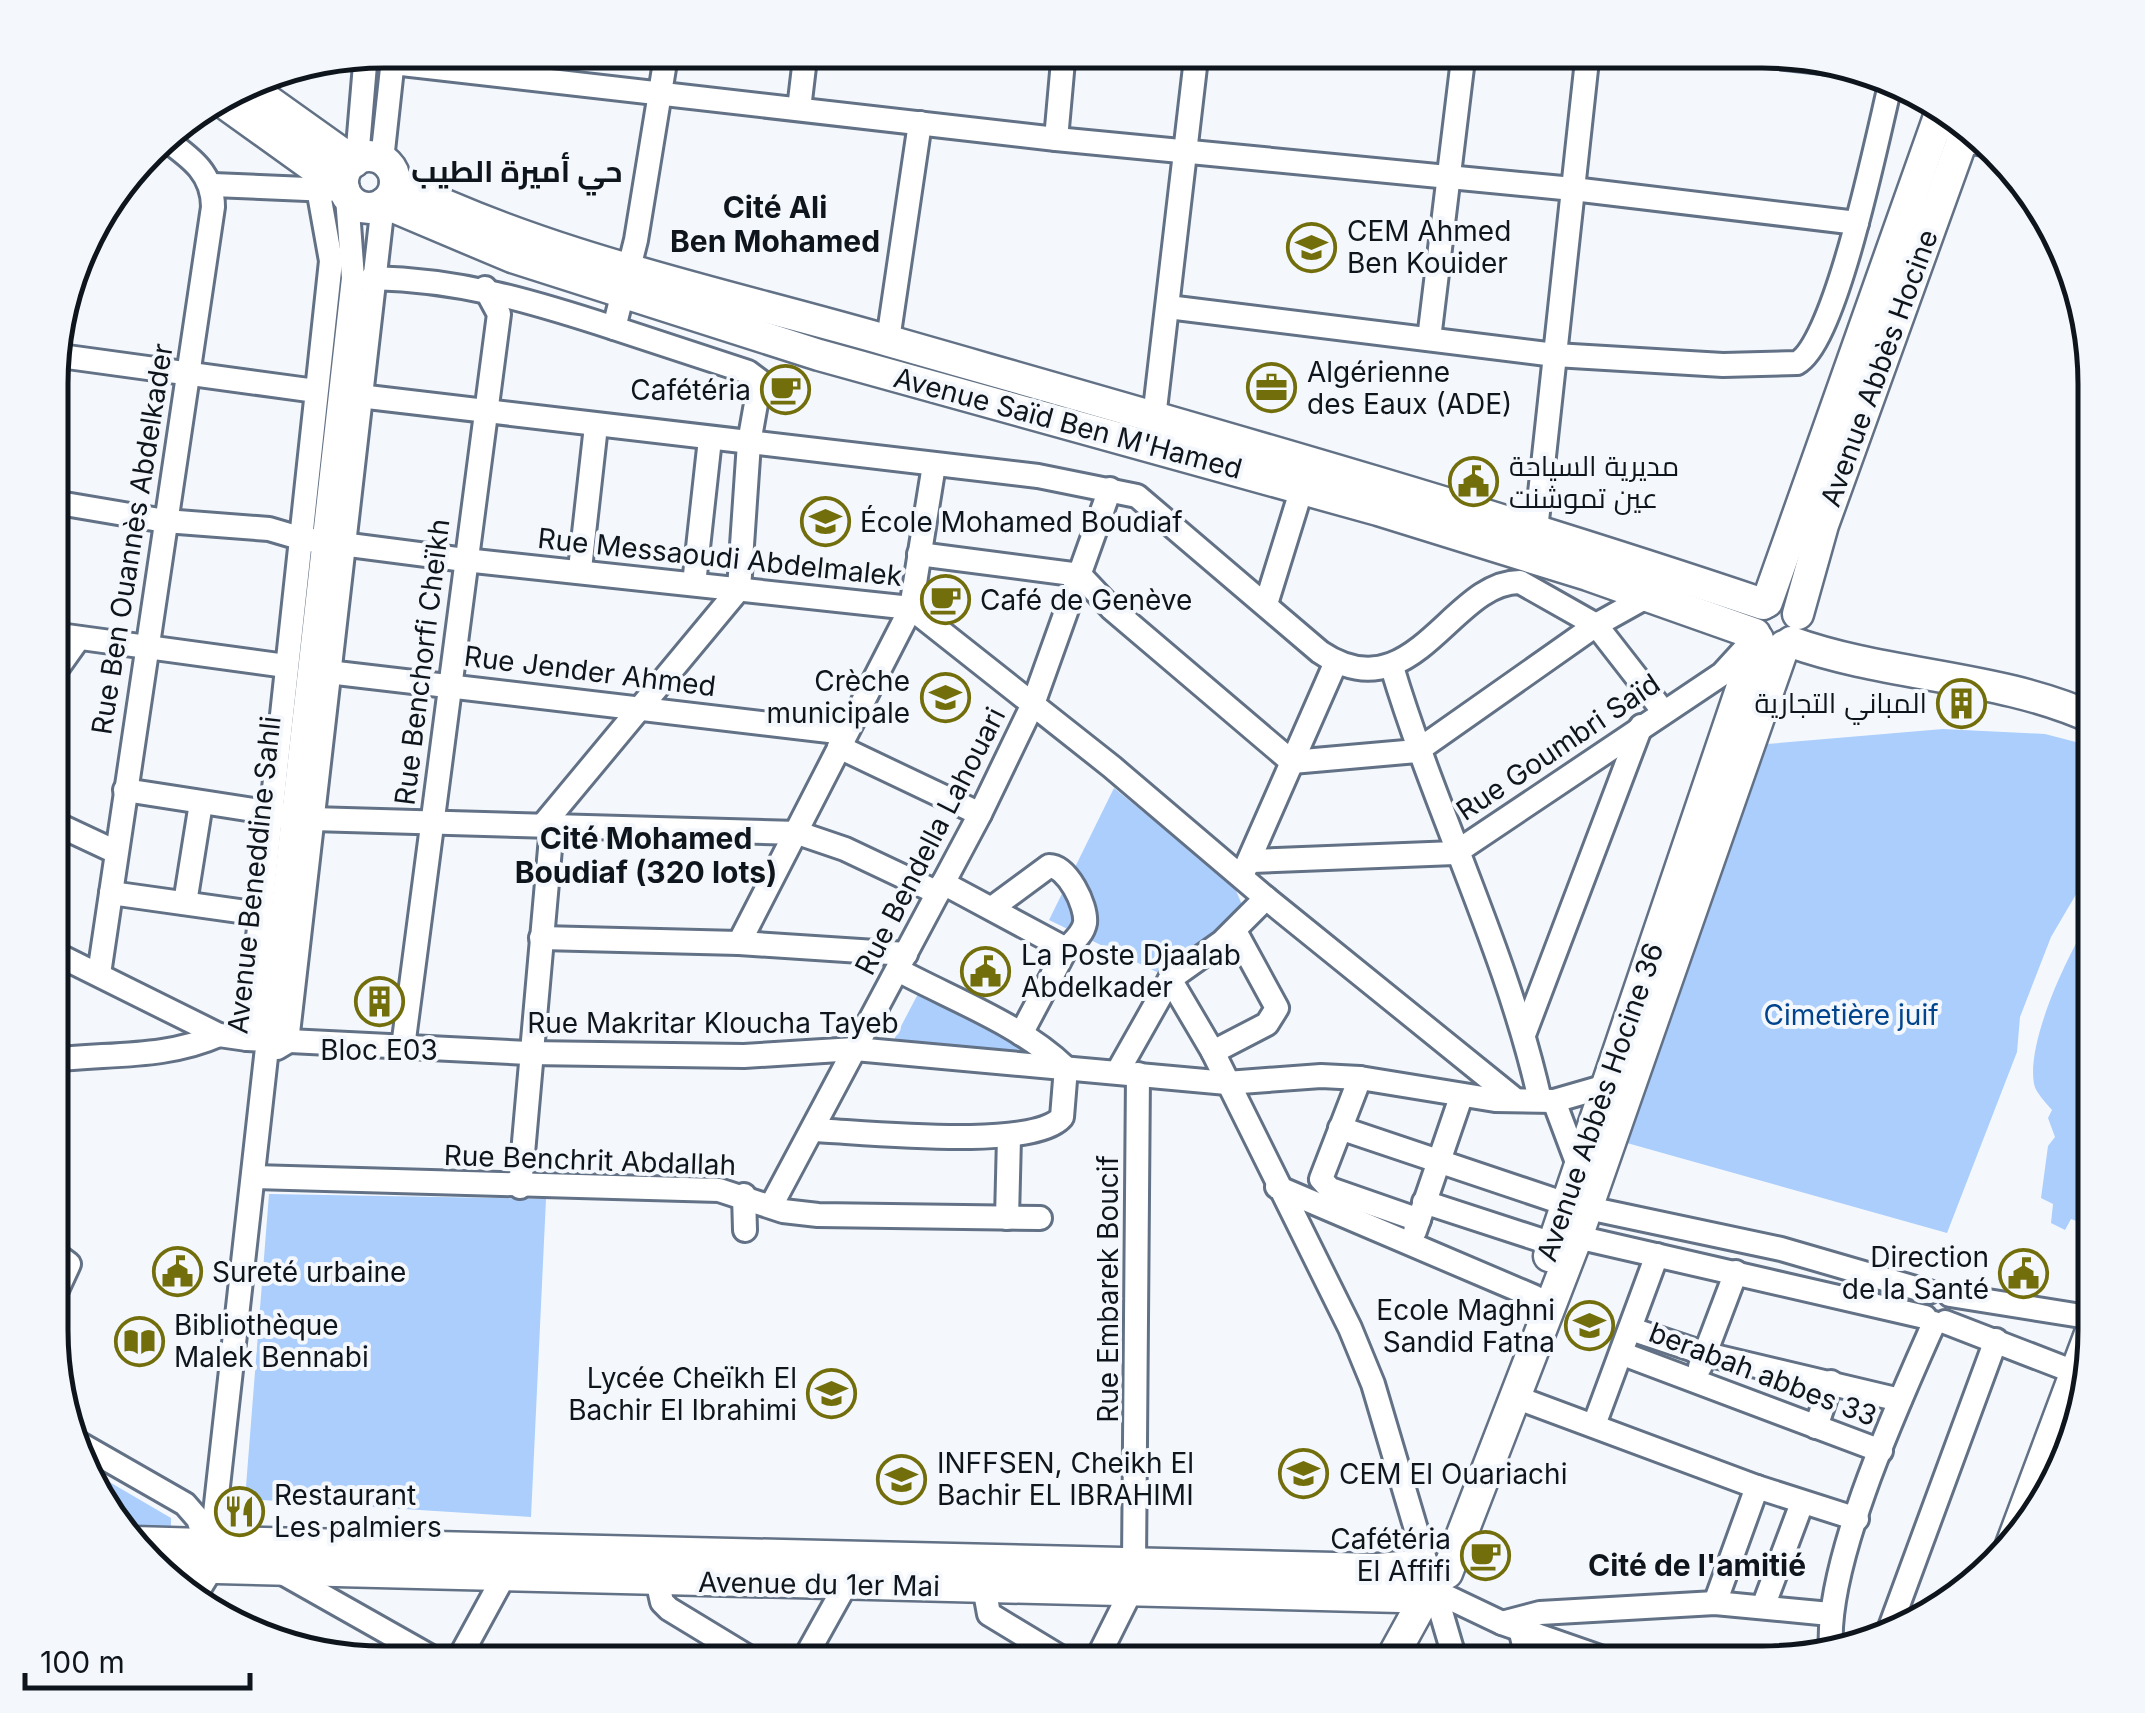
<svg xmlns="http://www.w3.org/2000/svg" width="2145" height="1713" font-family="Inter,Cairo,sans-serif">
	<style>
		.green { fill: #abcefd }
		.lines { fill: none; stroke-linecap: round; stroke-linejoin: round }
		.minor-casing { stroke: #627185; stroke-width: 28 }
		.major-casing { stroke: #627185; stroke-width: 35 }
		.highway-casing { stroke: #627185; stroke-width: 38 }
		.minor { stroke: #fff; stroke-width: 22 }
		.major { stroke: #fff; stroke-width: 30 }
		.highway { stroke: #fff; stroke-width: 32 }
		.labels { text-anchor: middle; dominant-baseline: central; stroke-width: 8; stroke-linejoin: round; paint-order: stroke }
		.poi-label { font-size: 28px; fill: #0f151c; stroke: #f4f8fc; text-anchor: start }
		.street-label { font-size: 28px; fill: #0f151c; stroke: #f4f8fc }
		.park-label { font-size: 28px; fill: #00448d; stroke: #f4f8fc }
		.neighbourhood-label { font-size: 30px; font-weight: bold; fill: #0f151c; stroke: #f4f8fc }
		.rim { fill: none; stroke: #0f151c; stroke-width: 5 }
	</style>
	<rect width="100%" height="100%" fill="#f4f8fc"/>
	<g class="green">
		<polygon points="1943,729 2045,734 2095,747 2095,862 2051,937 2020,1017 2017,1052 1947,1233 1627,1143 1767,744"/>
		<polygon points="1114,788 1234,886 1243,907 1233,928 1163,975 1049,920"/>
		<path d="M2095 911 2094 1240 2087 1235 2090 1226 2071 1219 2065 1230 2051 1223 2053 1204 2041 1198 2048 1146 2055 1137 2048 1118 2052 1110C2046 1103 2036 1093 2034 1084 2026 1040 2070 949 2095 911Z"/>
		<polygon points="919,992 1047,1059 889,1049"/>
		<polygon points="269,1194 546,1199 531,1517 245,1499"/>
		<polygon points="82,1466 171,1518 171,1531 131,1538 85,1478"/>
	</g>
	<g class="lines">
		<defs>
			<g id="minor">
				<polyline points="1724,51 1840,64"/>
				<polyline points="393,63 1056,139 1573,189 1857,223"/>
				<polyline points="519,77 523,50"/>
				<polyline points="799,109 806,50"/>
				<polyline points="1056,139 1064,50"/>
				<polyline points="1962,141 1991,145"/>
				<polyline points="357,159 366,53"/>
				<polyline points="382,160 394,50"/>
				<polyline points="213,185 330,190"/>
				<path d="M372 278C461 280 531 301 614 328"/>
				<path d="M1168 307 1555 355 1723 365 1797 363C1837 342 1879 129 1892 77"/>
				<polyline points="1429,339 1464,51"/>
				<polyline points="888,340 920,123"/>
				<polyline points="53,355 316,391"/>
				<polyline points="54,355 57,328"/>
				<path d="M359 396 1038 476 1137 496 1320 652C1413 715 1451 581 1520 582L1596 625 1663 711"/>
				<polyline points="1154,418 1197,50"/>
				<polyline points="53,502 165,521 269,529 303,539 465,560 911,608 1112,767 1266,898 1512,1097"/>
				<polyline points="1536,530 1588,51"/>
				<polyline points="919,554 1080,575 1111,608 1292,762 1417,751 1596,625 1648,596"/>
				<polyline points="580,569 596,426"/>
				<polyline points="694,584 710,439"/>
				<polyline points="1266,604 1302,488"/>
				<polyline points="52,634 286,666"/>
				<path d="M1392 667C1436 813 1507 952 1540 1100"/>
				<polyline points="328,672 846,733"/>
				<polyline points="52,676 79,638"/>
				<polyline points="839,747 980,814"/>
				<polyline points="125,790 312,819 798,833 845,849 938,893"/>
				<polyline points="52,822 116,852"/>
				<polyline points="542,826 739,589 749,443 760,381 748,372 614,328 636,240 667,50"/>
				<polyline points="1252,861 1455,853 1722,674 1754,639"/>
				<polyline points="1245,869 1336,662"/>
				<polyline points="943,883 1066,949 1021,1034"/>
				<polyline points="111,893 261,914"/>
				<polyline points="185,903 201,803"/>
				<path d="M992 908 1049 866C1067 866 1087 905 1085 923 1083 934 1074 941 1066 949"/>
				<polyline points="541,938 739,943 906,954"/>
				<polyline points="739,943 911,608 934,465"/>
				<polyline points="52,952 219,1035 247,1039 528,1053 744,1056 855,1049 1227,1083 1321,1076 1360,1078 1495,1100 1554,1101 1606,1086"/>
				<path d="M99 974 213 207C213 171 188 156 161 136"/>
				<polyline points="1170,979 1213,1052 1350,1328 1373,1384 1426,1563"/>
				<polyline points="1525,1032 1641,726"/>
				<polyline points="247,1039 331,261 314,166"/>
				<polyline points="403,1047 499,314 485,288"/>
				<polyline points="277,1048 287,1042 383,204"/>
				<polyline points="1213,1052 1267,1024 1277,1008 1235,931"/>
				<path d="M51 1060C109 1053 165 1059 219 1035"/>
				<polyline points="1118,1071 1170,979 1222,942 1266,898"/>
				<polyline points="1360,1078 1321,1179 1330,1189 1419,1220"/>
				<polyline points="1554,1101 1578,1165"/>
				<polyline points="1340,1128 1566,1204"/>
				<path d="M814 1130C862 1132 1034 1151 1062 1117L1066 1068C1020 1024 954 1000 898 970"/>
				<polyline points="254,1177 719,1190 783,1211 818,1215 1040,1218"/>
				<polyline points="520,1187 552,826"/>
				<polyline points="1277,1187 1535,1297"/>
				<polyline points="744,1195 745,1230"/>
				<polyline points="1424,1202 1553,1244"/>
				<polyline points="771,1206 980,814 1033,704 1110,489"/>
				<polyline points="1588,1208 1781,1249 1929,1292"/>
				<polyline points="1007,1218 1009,1137"/>
				<polyline points="1415,1231 1461,1097"/>
				<polyline points="1577,1237 1925,1317"/>
				<polyline points="1950,1295 2094,1318"/>
				<polyline points="51,1303 69,1264 61,1258 51,1261"/>
				<polyline points="1945,1322 2077,1373"/>
				<polyline points="1631,1329 1706,1354 1900,1400"/>
				<polyline points="1623,1354 1881,1451"/>
				<polyline points="1700,1367 1736,1272"/>
				<polyline points="1518,1398 1757,1487 1857,1519"/>
				<polyline points="1594,1425 1657,1255"/>
				<polyline points="1816,1427 1831,1382"/>
				<polyline points="75,1441 185,1504 198,1519 206,1542"/>
				<polyline points="212,1540 353,278 347,197"/>
				<polyline points="1134,1564 1138,1074"/>
				<polyline points="279,1571 440,1662"/>
				<polyline points="657,1580 662,1602 669,1609 758,1663"/>
				<polyline points="984,1587 989,1614 1070,1663"/>
				<polyline points="1439,1593 1502,1623 1617,1663"/>
				<polyline points="1436,1595 1456,1663"/>
				<polyline points="193,1599 212,1568"/>
				<polyline points="1715,1603 1757,1487"/>
				<polyline points="1763,1607 1802,1503"/>
				<polyline points="1502,1623 1540,1613 1715,1603 1830,1614"/>
				<polyline points="1520,1628 1528,1663"/>
				<polyline points="1886,1638 1996,1340"/>
				<path d="M1831 1649C1825 1563 1898 1404 1934 1323"/>
				<polyline points="457,1662 503,1578"/>
				<polyline points="802,1663 845,1586"/>
				<polyline points="1095,1663 1132,1589"/>
			</g>
			<g id="major">
				<polyline points="246,85 354,162"/>
				<polyline points="220,100 344,189"/>
				<circle cx="369" cy="182" r="26"/>
				<path d="M395 182C551 259 723 293 889 341 1182 425 1475 507 1763 604"/>
				<polyline points="384,203 512,257 819,355 1378,510 1588,575 1755,634"/>
				<polyline points="1767,602 1942,108"/>
				<polyline points="1798,614 1823,525 1968,124"/>
				<path d="M1791 642C1888 677 2000 675 2095 719"/>
				<polyline points="1549,1256 1758,639"/>
				<polyline points="134,1542 204,1544"/>
				<polyline points="221,1542 1378,1569 1423,1565"/>
				<polyline points="2008,1553 2094,1323"/>
				<polyline points="153,1567 209,1568"/>
				<polyline points="217,1568 1400,1597 1419,1590"/>
				<polyline points="1447,1573 1577,1237 1784,646"/>
				<polyline points="1389,1663 1427,1594"/>
			</g>
			<polyline id="highway" points="1939,125 1946,111"/>
		</defs>
		<use href="#minor" class="minor-casing"/>
		<use href="#major" class="major-casing"/>
		<use href="#highway" class="highway-casing"/>
		<use href="#minor" class="minor"/>
		<use href="#major" class="major"/>
		<use href="#highway" class="highway"/>
	</g>
	<defs>
		<symbol id="school-ring" viewBox="-11 -11 22 22"><circle r="9.5" fill="#f4f8fc" stroke="#736e0c" stroke-width="1.5"/><path d="M0-5L7-2L0 1L-7-2ZM-4 1L0 2.5L4 1V4Q0 6-4 4Z" fill="#736e0c"/></symbol>
		<symbol id="office-ring" viewBox="-11 -11 22 22"><circle r="9.5" fill="#f4f8fc" stroke="#736e0c" stroke-width="1.5"/><path d="M-6-3h4V-5.5h4V-3h4V5H-6ZM-1-4.5V-3h2v-1.5ZM-6 0V1H6V0Z" fill="#736e0c"/></symbol>
		<symbol id="cafe-ring" viewBox="-11 -11 22 22"><circle r="9.5" fill="#f4f8fc" stroke="#736e0c" stroke-width="1.5"/><path d="M-5.5-4.5H6V0H3Q3 3.5 0 3.5H-2.5Q-5.5 3.5-5.5 0ZM3-3.2v2h1.7v-2ZM-6 4.5H4V6H-6Z" fill="#736e0c"/></symbol>
		<symbol id="civic-ring" viewBox="-11 -11 22 22"><circle r="9.5" fill="#f4f8fc" stroke="#736e0c" stroke-width="1.5"/><path d="M-.6-6.5H3V-4.5H.6V-3L4-1V1h2V6H-6V1h2V-1L-.6-3ZM-1.2 2.5V6h2.4V2.5Z" fill="#736e0c"/></symbol>
		<symbol id="building-ring" viewBox="-11 -11 22 22"><circle r="9.5" fill="#f4f8fc" stroke="#736e0c" stroke-width="1.5"/><path d="M-4-6H4V6H1V3H-1V6H-4ZM-2.5-4.3h1.7v1.8h-1.7ZM.8-4.3h1.7v1.8H.8ZM-2.5-1h1.7V.8h-1.7ZM.8-1h1.7V.8H.8Z" fill="#736e0c"/></symbol>
		<symbol id="library-ring" viewBox="-11 -11 22 22"><circle r="9.5" fill="#f4f8fc" stroke="#736e0c" stroke-width="1.5"/><path d="M-6-4Q-3-5.5-.7-3.5V5Q-3 3-6 4ZM6-4Q3-5.5 .7-3.5V5Q3 3 6 4Z" fill="#736e0c"/></symbol>
		<symbol id="university-ring" viewBox="-11 -11 22 22"><circle r="9.5" fill="#f4f8fc" stroke="#736e0c" stroke-width="1.5"/><path d="M0-5L7-2L0 1L-7-2ZM-4 1L0 2.5L4 1V4Q0 6-4 4Z" fill="#736e0c"/></symbol>
		<symbol id="restaurant-ring" viewBox="-11 -11 22 22"><circle r="9.5" fill="#f4f8fc" stroke="#736e0c" stroke-width="1.5"/><path d="M-5-6h1v4h1v-4h1v4h1v-4h1v5L-1.5 .5V6h-2V.5L-5-1ZM5-6V6H3V1.5H1.5Q1.5-4 5-6Z" fill="#736e0c"/></symbol>
	</defs>
	<g fill-rule="evenodd">
		<use href="#school-ring" x="1284" y="220" width="55" height="55"/>
		<use href="#office-ring" x="1244" y="360" width="55" height="55"/>
		<use href="#cafe-ring" x="758" y="362" width="55" height="55"/>
		<use href="#civic-ring" x="1446" y="454" width="55" height="55"/>
		<use href="#school-ring" x="798" y="494" width="55" height="55"/>
		<use href="#cafe-ring" x="918" y="572" width="55" height="55"/>
		<use href="#school-ring" x="918" y="670" width="55" height="55"/>
		<use href="#building-ring" x="1934" y="676" width="55" height="55"/>
		<use href="#civic-ring" x="958" y="944" width="55" height="55"/>
		<use href="#building-ring" x="352" y="974" width="55" height="55"/>
		<use href="#civic-ring" x="150" y="1244" width="55" height="55"/>
		<use href="#civic-ring" x="1996" y="1246" width="55" height="55"/>
		<use href="#school-ring" x="1562" y="1298" width="55" height="55"/>
		<use href="#library-ring" x="112" y="1314" width="55" height="55"/>
		<use href="#school-ring" x="804" y="1366" width="55" height="55"/>
		<use href="#school-ring" x="1276" y="1446" width="55" height="55"/>
		<use href="#university-ring" x="874" y="1452" width="55" height="55"/>
		<use href="#restaurant-ring" x="212" y="1484" width="55" height="55"/>
		<use href="#cafe-ring" x="1458" y="1528" width="55" height="55"/>
	</g>
	<g class="labels">
		<g class="poi-label">
			<text x="1347" y="231">CEM Ahmed<tspan x="1347" dy="32">Ben Kouider</tspan></text>
			<text x="1307" y="372">Algérienne<tspan x="1307" dy="32">des Eaux (ADE)</tspan></text>
			<text x="751" y="390" text-anchor="end">Cafétéria</text>
			<text x="1509" y="466">مديرية السياحة<tspan x="1509" dy="32">عين تموشنت</tspan></text>
			<text x="860" y="522">École Mohamed Boudiaf</text>
			<text x="980" y="600">Café de Genève</text>
			<text x="910" y="681" text-anchor="end">Crèche<tspan x="910" dy="32">municipale</tspan></text>
			<text x="1927" y="703" text-anchor="end">المباني التجارية</text>
			<text x="1021" y="955">La Poste Djaalab<tspan x="1021" dy="32">Abdelkader</tspan></text>
			<text x="379" y="1050" text-anchor="middle">Bloc E03</text>
			<text x="1989" y="1257" text-anchor="end">Direction<tspan x="1989" dy="32">de la Santé</tspan></text>
			<text x="212" y="1272">Sureté urbaine</text>
			<text x="1555" y="1310" text-anchor="end">Ecole Maghni<tspan x="1555" dy="32">Sandid Fatna</tspan></text>
			<text x="174" y="1325">Bibliothèque<tspan x="174" dy="32">Malek Bennabi</tspan></text>
			<text x="797" y="1378" text-anchor="end">Lycée Cheïkh El<tspan x="797" dy="32">Bachir El Ibrahimi</tspan></text>
			<text x="937" y="1463">INFFSEN, Cheikh El<tspan x="937" dy="32">Bachir EL IBRAHIMI</tspan></text>
			<text x="1339" y="1474">CEM El Ouariachi</text>
			<text x="274" y="1495">Restaurant<tspan x="274" dy="32">Les palmiers</tspan></text>
			<text x="1451" y="1539" text-anchor="end">Cafétéria<tspan x="1451" dy="32">El Affifi</tspan></text>
		</g>
		<g class="street-label">
			<text transform="translate(1879 368) rotate(-70)">Avenue Abbès Hocine</text>
			<text transform="translate(1068 423) rotate(15)">Avenue Saïd Ben M'Hamed</text>
			<text transform="translate(132 539) rotate(-81)">Rue Ben Ouannès Abdelkader</text>
			<text transform="translate(720 557) rotate(6)">Rue Messaoudi Abdelmalek</text>
			<text transform="translate(422 662) rotate(-83)">Rue Benchorfi Cheïkh</text>
			<text transform="translate(590 671) rotate(7)">Rue Jender Ahmed</text>
			<text transform="translate(1558 747) rotate(-34)">Rue Goumbri Saïd</text>
			<text transform="translate(930 841) rotate(-63)">Rue Bendella Lahouari</text>
			<text transform="translate(254 875) rotate(-84)">Avenue Beneddine Sahli</text>
			<text x="713" y="1023">Rue Makritar Kloucha Tayeb</text>
			<text transform="translate(1600 1102) rotate(-71)">Avenue Abbès Hocine 36</text>
			<text transform="translate(590 1160) rotate(2)">Rue Benchrit Abdallah</text>
			<text transform="translate(1108 1289) rotate(-90)">Rue Embarek Boucif</text>
			<text transform="translate(1763 1374) rotate(21)">berabah abbes 33</text>
			<text transform="translate(819 1584) rotate(1)">Avenue du 1er Mai</text>
		</g>
		<g class="park-label">
			<text x="1851" y="1015">Cimetière juif</text>
		</g>
		<g class="neighbourhood-label">
			<text x="517" y="171">حي أميرة الطيب</text>
			<text x="775" y="207">Cité Ali<tspan x="775" dy="34">Ben Mohamed</tspan></text>
			<text x="646" y="838">Cité Mohamed<tspan x="646" dy="34">Boudiaf (320 lots)</tspan></text>
			<text x="1697" y="1565">Cité de l'amitié</text>
		</g>
	</g>
	<path d="M0 0H2145V1713H0ZM384 68H1762A316 316 0 0 1 2078 384V1330A316 316 0 0 1 1762 1646H384A316 316 0 0 1 68 1330V384A316 316 0 0 1 384 68Z" fill="#f4f8fc" fill-rule="evenodd"/>
	<path class="rim" d="M384 68H1762A316 316 0 0 1 2078 384V1330A316 316 0 0 1 1762 1646H384A316 316 0 0 1 68 1330V384A316 316 0 0 1 384 68Z"/>
	<path d="M25 1673v15h225v-15" fill="none" stroke="#0f151c" stroke-width="5"/>
	<text x="40" y="1673" font-size="30" fill="#0f151c" stroke="#f4f8fc" stroke-width="8" paint-order="stroke">100 m</text>
</svg>
